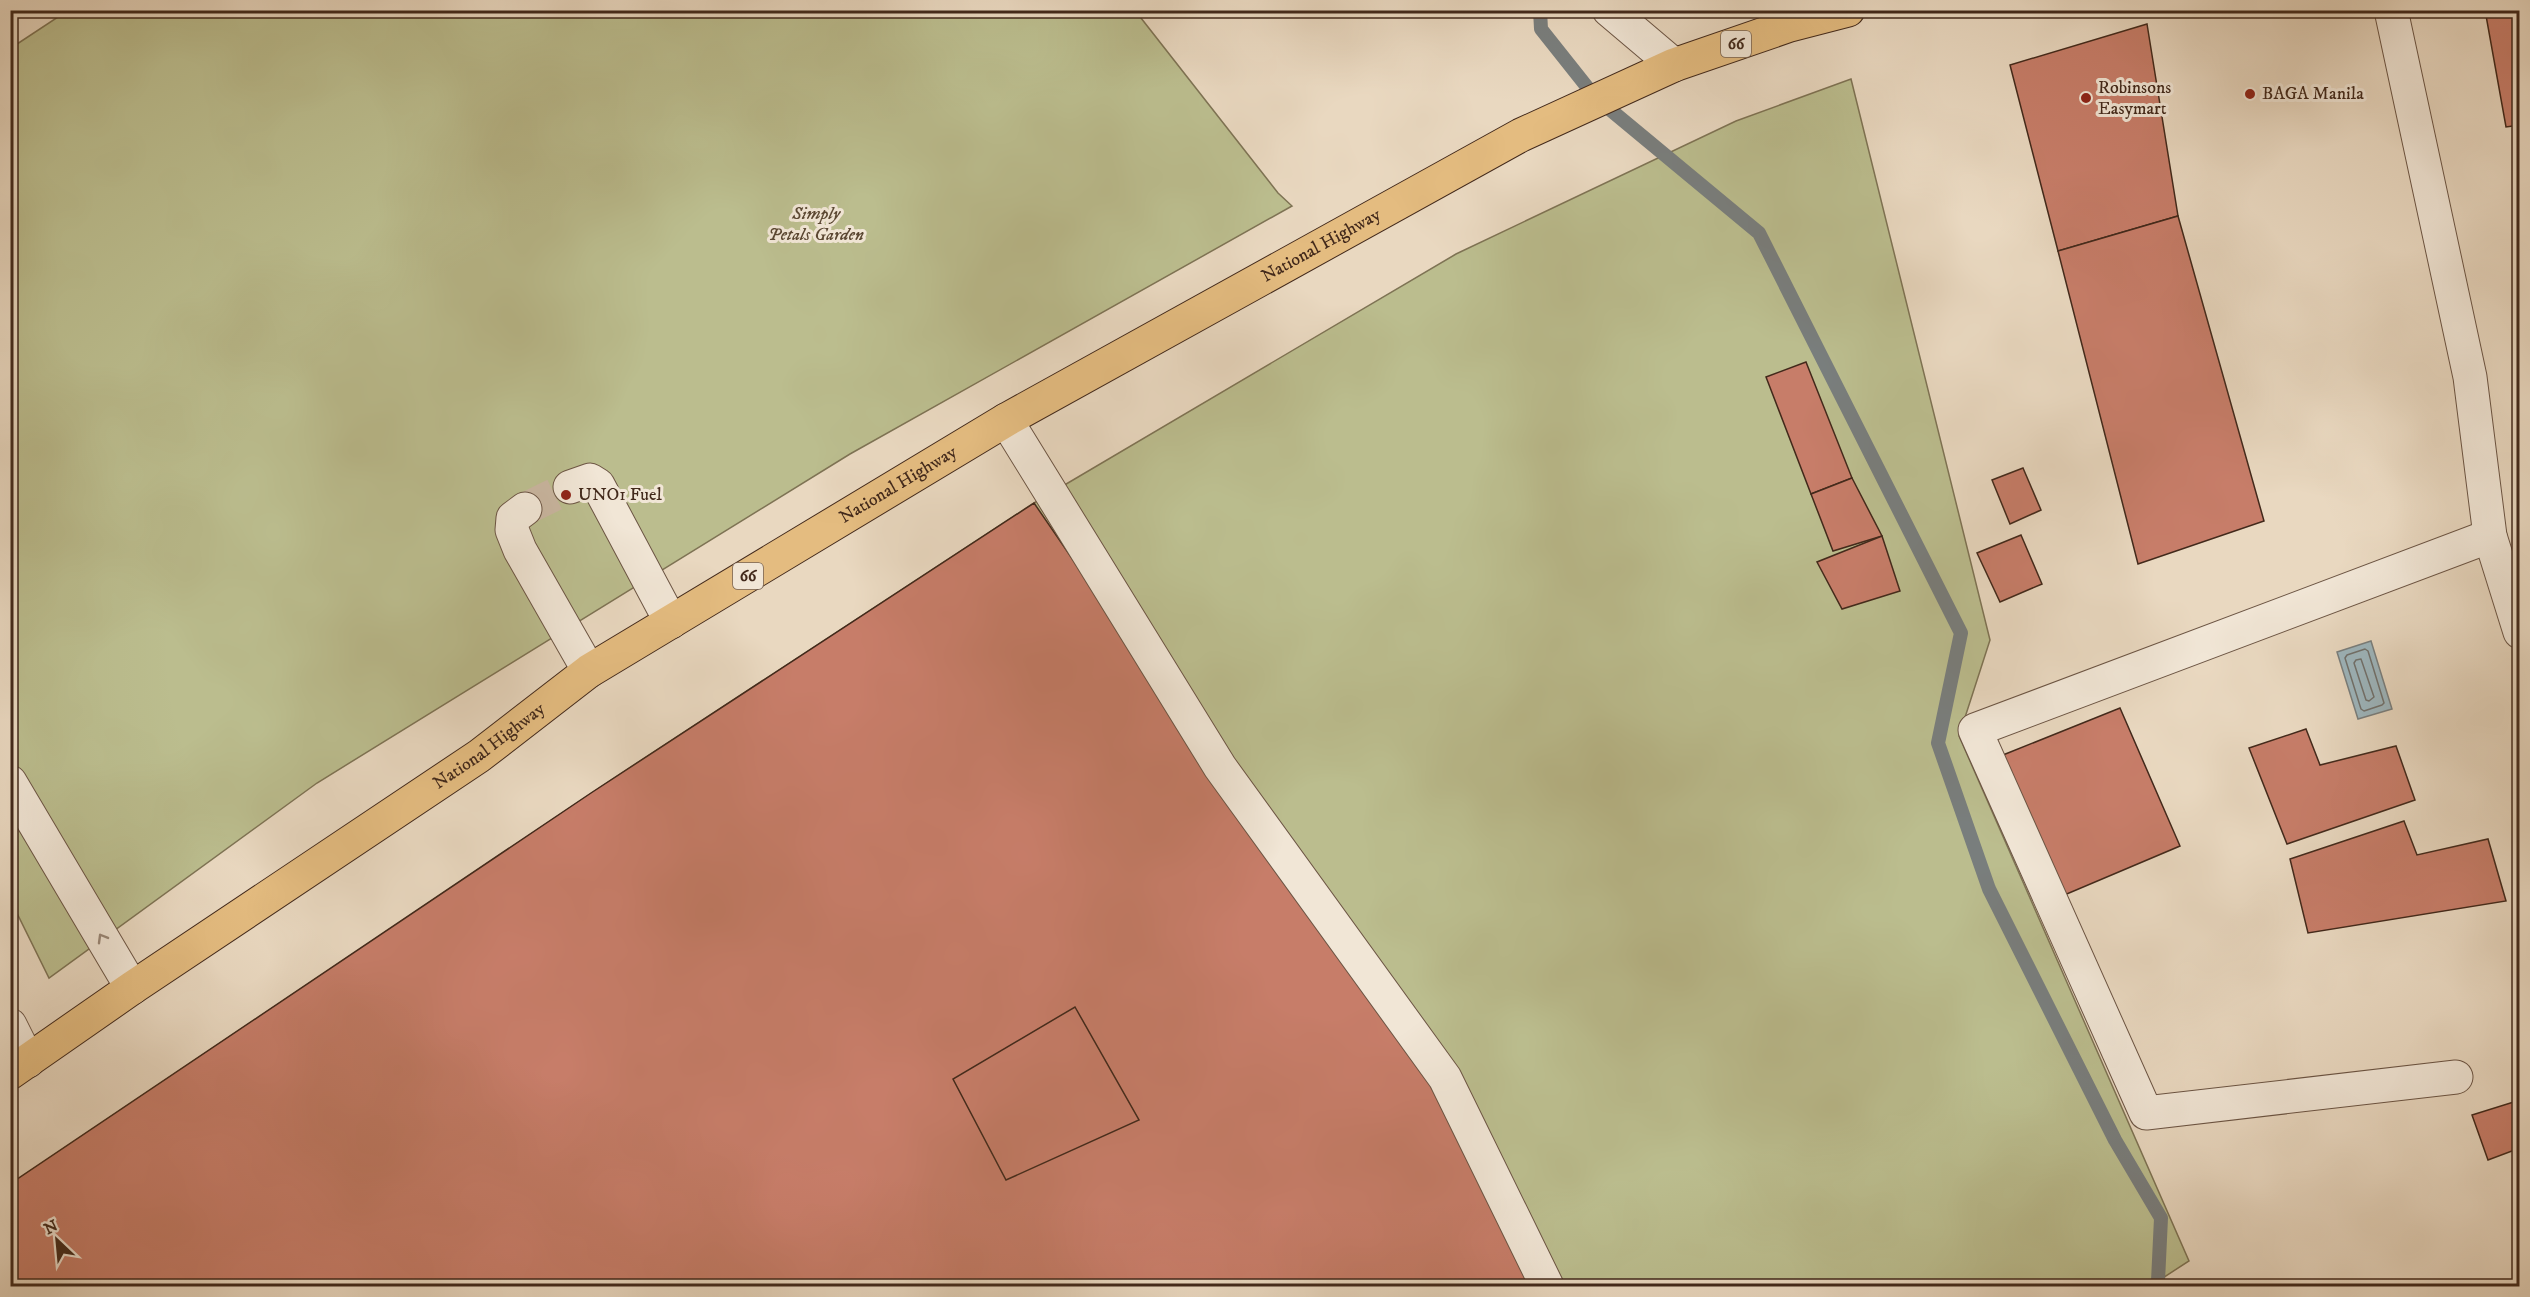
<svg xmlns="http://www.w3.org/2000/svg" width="2530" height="1297" font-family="'IM FELL DW Pica',serif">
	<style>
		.green { fill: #bbbd8e; stroke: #7e7354; stroke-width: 1.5 }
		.water { fill: #9db6be; stroke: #797e7d; stroke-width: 1.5 }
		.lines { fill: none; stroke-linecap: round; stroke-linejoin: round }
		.shore { stroke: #70706c; stroke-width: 1.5 }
		.stream { stroke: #797e7d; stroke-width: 14 }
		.building { fill: #c77d69; stroke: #42291b; stroke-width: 1.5 }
		.minor-tunnel { stroke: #c8b59f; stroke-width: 33; stroke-dasharray: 33 16; stroke-linecap: butt }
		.minor-casing { stroke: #6c5544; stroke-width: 35 }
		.major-casing { stroke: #42291b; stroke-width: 35 }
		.minor { stroke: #f1e6d6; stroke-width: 33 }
		.major { stroke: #e4bc80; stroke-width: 33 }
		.oneway { stroke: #9a8878 }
		.poi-dot { fill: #8f2418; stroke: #f1e6d6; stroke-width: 2 }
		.labels { text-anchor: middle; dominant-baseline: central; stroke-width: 6; stroke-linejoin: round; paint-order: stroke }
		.shield { fill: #f1e6d6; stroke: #766253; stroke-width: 1.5 }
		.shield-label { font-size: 16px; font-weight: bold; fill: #42291b }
		.poi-label { font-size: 18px; fill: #42291b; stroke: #f1e6d6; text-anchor: start }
		.park-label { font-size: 18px; font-style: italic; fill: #5a4732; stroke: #f1e6d6 }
		.street-label { font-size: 18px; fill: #42291b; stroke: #f1e6d6 }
	</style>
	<rect width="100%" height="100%" fill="#e9d8c0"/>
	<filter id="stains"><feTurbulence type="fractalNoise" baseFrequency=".00333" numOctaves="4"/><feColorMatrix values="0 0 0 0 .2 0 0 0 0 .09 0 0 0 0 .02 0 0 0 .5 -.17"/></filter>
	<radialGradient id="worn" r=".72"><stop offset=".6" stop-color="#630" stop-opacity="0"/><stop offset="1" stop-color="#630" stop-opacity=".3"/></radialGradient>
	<g class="green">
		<polygon points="67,11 1138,11 1141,18 1278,193 1292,206 850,454 317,783 49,978 11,901 11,48"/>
		<polygon points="1851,79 1990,640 1959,736 2189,1261 2158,1281 2155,1286 11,1286 11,1184 608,782 1034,503 1456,254 1736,121"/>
	</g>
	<polygon class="water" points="2371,641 2392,709 2358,719 2337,652"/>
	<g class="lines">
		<g class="shore">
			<polygon points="2365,649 2368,651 2384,703 2382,705 2364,711 2361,709 2345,658 2347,655"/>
			<polygon points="2361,659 2374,697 2369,701 2366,700 2354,663 2356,660"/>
		</g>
		<polyline class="stream" points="1540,10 1541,29 1595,97 1759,233 1961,633 1938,743 1989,889 2115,1140 2161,1218 2158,1281 2155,1286"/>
	</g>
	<g class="building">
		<polygon points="2485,10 2520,10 2520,125 2506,127"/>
		<polygon points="2147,24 2178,216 2058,251 2010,65"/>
		<polygon points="2178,216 2264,521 2138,564 2058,251"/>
		<polygon points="1806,362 1852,478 1811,494 1766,377"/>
		<polygon points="2023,468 2041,510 2010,524 1992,480"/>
		<polygon points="1852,478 1882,536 1833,551 1811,494"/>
		<polygon points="1034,503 1407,1046 1497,1197 1532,1286 10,1286 10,1184 591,793"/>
		<polygon points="2021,535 2042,584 2000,602 1977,553"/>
		<polygon points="1882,536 1900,591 1842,609 1817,562"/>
		<polygon points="2120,708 2180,846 2062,896 2003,755"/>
		<polygon points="2306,729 2320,765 2396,746 2415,800 2287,844 2249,748"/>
		<polygon points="2404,821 2417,855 2488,839 2506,901 2308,933 2290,859"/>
		<polygon points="1075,1007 1139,1120 1006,1180 953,1079"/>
		<polygon points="2520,1100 2520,1148 2488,1160 2472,1115"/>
	</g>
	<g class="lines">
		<polyline class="minor-tunnel" points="525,509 570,487"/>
		<defs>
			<g id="minor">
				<polyline points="1609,10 1674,65"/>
				<polyline points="2391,10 2470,377 2490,536 2520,632"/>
				<polyline points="1006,420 1220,767 1445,1078 1547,1286"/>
				<polyline points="570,487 590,480 598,485 671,622"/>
				<polyline points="525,509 513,518 512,530 520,550 589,671"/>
				<polyline points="10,782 132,988"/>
				<polyline points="10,1025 28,1061"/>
				<polyline points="2456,1077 2146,1113 1975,730 2490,536"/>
			</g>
			<g id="major">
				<path id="s1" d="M10 1073 132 988 479 756 589 671 1006 420 1521 135 1674 65 1790 25 1848 10"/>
			</g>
		</defs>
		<use href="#minor" class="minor-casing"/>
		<use href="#major" class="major-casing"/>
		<use href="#minor" class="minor"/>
		<use href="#major" class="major"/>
	</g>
	<defs><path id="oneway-chevron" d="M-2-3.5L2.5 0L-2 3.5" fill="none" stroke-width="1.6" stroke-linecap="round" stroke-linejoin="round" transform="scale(1.5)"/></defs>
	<use class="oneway" href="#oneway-chevron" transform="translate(102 938) rotate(-120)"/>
	<g class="poi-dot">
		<circle cx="2250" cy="94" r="6"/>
		<circle cx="2086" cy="98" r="6"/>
		<circle cx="566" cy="495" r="6"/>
	</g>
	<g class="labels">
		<g class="shield">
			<rect x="1721" y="31" width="30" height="26" rx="4.5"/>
			<rect x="733" y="563" width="30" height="26" rx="4.5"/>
		</g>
		<g class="shield-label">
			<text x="1736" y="44">66</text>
			<text x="748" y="576">66</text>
		</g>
		<g class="poi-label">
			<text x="2098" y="88">Robinsons<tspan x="2098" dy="21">Easymart</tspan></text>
			<text x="2262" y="94">BAGA Manila</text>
			<text x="578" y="495">UNO1 Fuel</text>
		</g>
		<g class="park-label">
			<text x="816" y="214">Simply<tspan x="816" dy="21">Petals Garden</tspan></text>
		</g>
		<g class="street-label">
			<text stroke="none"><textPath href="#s1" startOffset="1552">National Highway</textPath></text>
			<text stroke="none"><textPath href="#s1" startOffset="1066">National Highway</textPath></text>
			<text stroke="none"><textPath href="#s1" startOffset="580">National Highway</textPath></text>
		</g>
	</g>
	<rect width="2530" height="1297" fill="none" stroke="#e9d8c0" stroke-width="36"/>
	<rect x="12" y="12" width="2506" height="1273" fill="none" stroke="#42291b" stroke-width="3"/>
	<rect x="18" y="18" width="2494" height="1261" fill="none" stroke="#42291b" stroke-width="1.5"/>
	<g transform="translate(57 1240) rotate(334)" stroke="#f1e6d6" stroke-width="4.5" paint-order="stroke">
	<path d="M0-4.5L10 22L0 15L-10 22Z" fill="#42291b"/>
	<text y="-9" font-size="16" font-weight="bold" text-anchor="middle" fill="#42291b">N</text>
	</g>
	<rect width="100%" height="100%" filter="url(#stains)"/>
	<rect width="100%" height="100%" fill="url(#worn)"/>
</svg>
